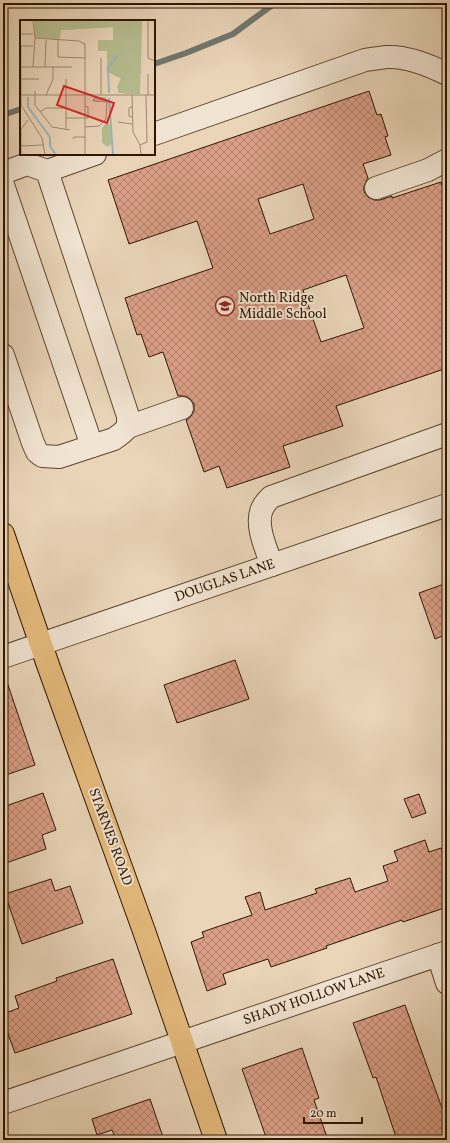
<svg xmlns="http://www.w3.org/2000/svg" width="450" height="1143" font-family="Vollkorn,serif">
	<style>
		.lines { fill: none; stroke-linecap: round; stroke-linejoin: round }
		.stream { stroke: #70766f; stroke-width: 6 }
		.building { fill: url(#building-cross-hatch); stroke: #2f1600; fill-rule: evenodd }
		.minor-casing { stroke: #5e462e; stroke-width: 24 }
		.major-casing { stroke: #2f1600; stroke-width: 24 }
		.minor { stroke: #f1e4d2; stroke-width: 22 }
		.major { stroke: #e5ba7c; stroke-width: 22 }
		.labels { text-anchor: middle; dominant-baseline: central; stroke-width: 4; stroke-linejoin: round; paint-order: stroke }
		.poi-label { font-size: 14px; fill: #2f1600; stroke: #f1e4d2; text-anchor: start }
		.street-label { font-size: 14px; fill: #2f1600; stroke: #f1e4d2 }
		.inset-river { fill: none; stroke: #9cb6b9; stroke-width: 2 }
		.inset-road { fill: none; stroke: #9f896f; stroke-width: 1 }
		.view { fill: #d62828; fill-opacity: 0.15; stroke: #d62828; stroke-width: 2 }
		.inset-edge { fill: none; stroke: #2f1600; stroke-width: 2 }
	</style>
	<defs>
		<pattern id="building-cross-hatch" width="8" height="8" patternUnits="userSpaceOnUse"><rect width="8" height="8" fill="#db9f87"/><path d="M0 0l8 8M0 8l8-8" fill="none" stroke="#b2816c"/></pattern>
	</defs>
	<rect width="100%" height="100%" fill="#ead5b9"/>
	<filter id="stains"><feTurbulence type="fractalNoise" baseFrequency=".005" numOctaves="4"/><feColorMatrix values="0 0 0 0 .2 0 0 0 0 .09 0 0 0 0 .02 0 0 0 .5 -.17"/></filter>
	<radialGradient id="worn" r=".72"><stop offset=".6" stop-color="#630" stop-opacity="0"/><stop offset="1" stop-color="#630" stop-opacity=".3"/></radialGradient>
	<g class="lines">
		<g class="stream">
			<polyline points="154,64 186,53 233,34 275,3"/>
			<polyline points="3,115 21,109"/>
		</g>
	</g>
	<g class="building">
		<path d="M369 91 377 115 381 114 388 136 385 137 391 155 363 164 368 178 364 186V192L368 197 374 200H380L392 196V198L441 182 447 200V368L336 406 343 426 283 446 290 467 227 488 219 466 204 472 186 420 191 416 194 411V404L190 399 185 396H178L163 352 149 357 141 334 137 335 125 298 213 268 197 221 129 244 108 180ZM303 184 314 219 270 234 258 199ZM346 275 364 328 321 342 303 290Z"/>
		<polygon points="447,583 447,634 435,639 419,593"/>
		<polygon points="235,660 249,699 177,723 164,685"/>
		<polygon points="3,679 6,679 35,765 3,776"/>
		<polygon points="43,793 56,830 42,835 46,849 3,864 3,807"/>
		<polygon points="419,794 426,813 412,818 404,799"/>
		<polygon points="425,840 429,852 441,848 447,864 447,907 403,922 402,920 326,946 327,948 271,967 268,959 223,974 226,984 207,991 191,942 204,937 202,932 252,915 245,897 260,892 265,910 317,893 315,889 350,878 355,892 388,881 383,866 398,861 394,851"/>
		<polygon points="51,879 55,891 70,886 83,923 22,944 5,894"/>
		<polygon points="113,959 132,1014 15,1053 3,1020 3,1014 19,1008 15,996 57,981 56,978"/>
		<polygon points="405,1005 447,1122 447,1140 397,1140 376,1077 373,1078 353,1023"/>
		<polygon points="302,1048 319,1098 314,1100 328,1140 267,1140 242,1069"/>
		<polygon points="150,1099 164,1140 116,1140 112,1130 97,1135 92,1119"/>
	</g>
	<g class="lines">
		<defs>
			<g id="minor">
				<path d="M154 134 365 60C372 59 379 58 387 57 407 56 429 65 447 74"/>
				<polyline points="3,173 27,164 47,171 95,154"/>
				<polyline points="3,185 92,446"/>
				<polyline points="376,188 428,170 447,160"/>
				<polyline points="3,355 33,443 37,452 42,456 59,457 114,439 122,433 128,427 128,416 47,171"/>
				<polyline points="128,427 182,408"/>
				<path d="M272 565C266 549 254 523 263 507 265 503 268 500 271 497L447 434"/>
				<polyline points="3,657 447,505"/>
				<polyline points="438,955 447,983"/>
				<polyline points="3,1103 447,952"/>
			</g>
			<polyline id="major" points="3,534 48,665 144,931 216,1140"/>
		</defs>
		<use href="#minor" class="minor-casing"/>
		<use href="#major" class="major-casing"/>
		<use href="#minor" class="minor"/>
		<use href="#major" class="major"/>
	</g>
	<defs>
		<symbol id="school-ring" viewBox="-11 -11 22 22"><circle r="9.5" fill="#f1e4d2" stroke="#8f2418" stroke-width="1.5"/><path d="M0-5L7-2L0 1L-7-2ZM-4 1L0 2.5L4 1V4Q0 6-4 4Z" fill="#8f2418"/></symbol>
	</defs>
	<g fill-rule="evenodd">
		<use href="#school-ring" x="214" y="295" width="22" height="22"/>
	</g>
	<g class="labels">
		<g class="poi-label">
			<text x="239" y="298">North Ridge<tspan x="239" dy="16">Middle School</tspan></text>
		</g>
		<g class="street-label">
			<text transform="translate(225 581) rotate(-19)">DOUGLAS LANE</text>
			<text transform="translate(110 837) rotate(70)">STARNES ROAD</text>
			<text transform="translate(314 997) rotate(-19)">SHADY HOLLOW LANE</text>
		</g>
	</g>
	<g transform="translate(20 20)">
		<rect width="135" height="135" fill="#ead5b9"/>
		<path d="M14 0H122L121 53H87V31H78V20H93V7L41 10 40 20 15 17ZM101 58H104L113 74 99 73 97 67Z" fill="#b6bd90"/>
		<path d="M65 0H122L120 74H105L103 60 90 53V47L99 35 91 34 87 30 88 24 93 20V7L40 10 38 5 42 1 44 5 50 6Z" fill="#b6bd90"/>
		<path d="M85 104H91L92 123 88 127 82 123V108Z" fill="#b6bd90"/>
		<path class="inset-river" d="M89 73 88 47 98 35M8 77V87L30 117V126L36 135M89 78 93 135"/>
		<path class="inset-road" d="M13 0 15 18M128 0V38L135 41M0 14H13M15 18 59 21 65 24V135M38 20V37L65 38M13 26H1V85L22 118 25 135M1 47H52M13 47 15 18M25 47 26 20M1 59H19M15 71V85L32 107 50 110M0 75H135M26 75 33 59V47M81 75V38M112 75 113 112 120 125 121 135M128 75V54M86 82 73 81 74 78H86M20 92 26 88H46M112 97 109 96V88L112 87M46 98H68V87L65 86M98 102 112 104M65 107 79 106 86 99 87 80H73M46 110V59M53 119 54 117H65M120 125 127 122 126 75M0 126 24 125M1 135V109L8 100"/>
		<path class="view" d="M44 66 94 83 87 103 37 85Z"/>
		<rect width="135" height="135" class="inset-edge"/>
	</g>
	<rect width="450" height="1143" fill="none" stroke="#ead5b9" stroke-width="16"/>
	<rect x="4" y="4" width="442" height="1135" fill="none" stroke="#2f1600" stroke-width="2"/>
	<rect x="8" y="8" width="434" height="1127" fill="none" stroke="#2f1600"/>
	<path d="M304 1117v6h58v-6" fill="none" stroke="#2f1600" stroke-width="2"/>
	<text x="310" y="1117" font-size="12" fill="#2f1600" stroke="#f1e4d2" stroke-width="3" paint-order="stroke">20 m</text>
	<rect width="100%" height="100%" filter="url(#stains)"/>
	<rect width="100%" height="100%" fill="url(#worn)"/>
</svg>
